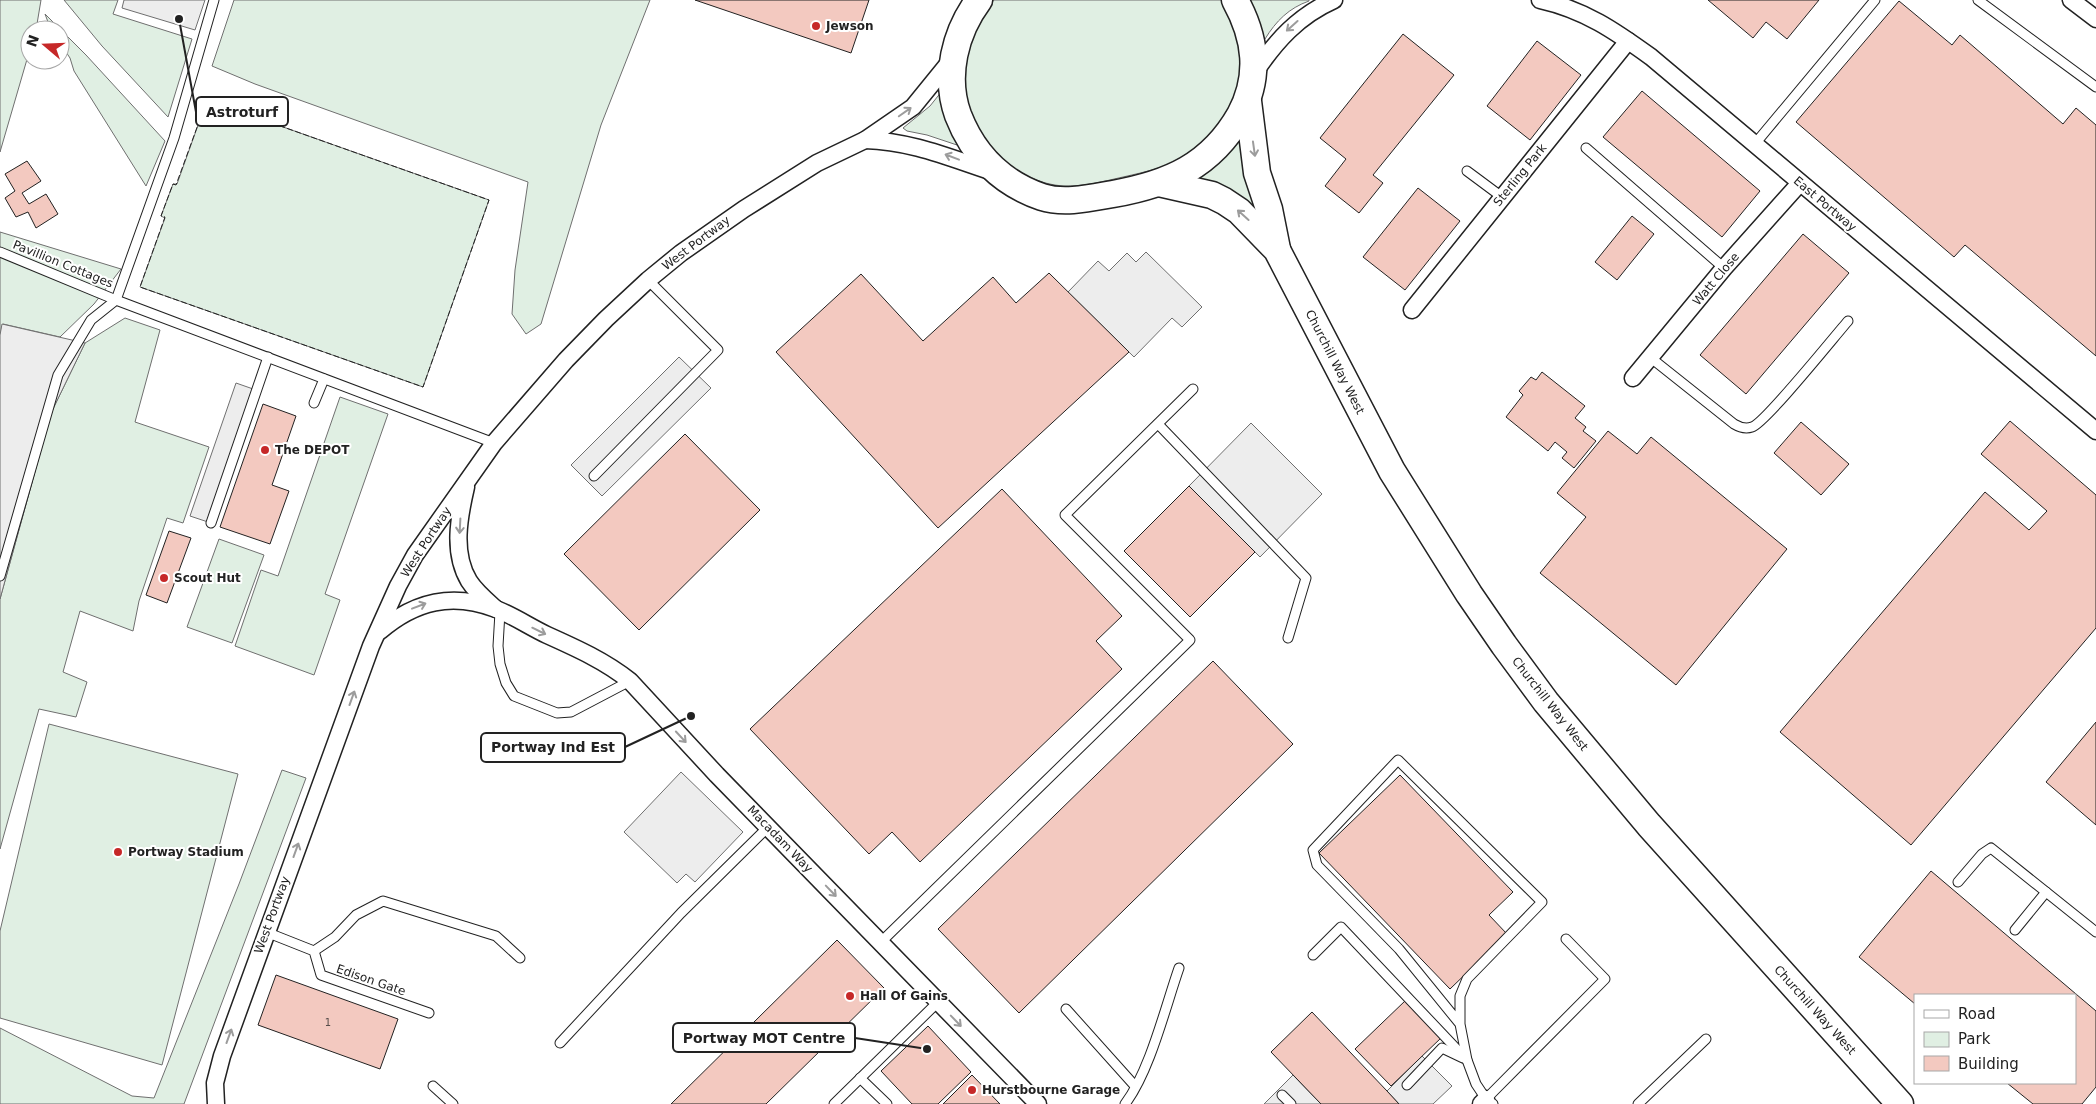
<svg xmlns="http://www.w3.org/2000/svg" width="2096" height="1104" font-family="'DejaVu Sans',sans-serif">
	<style>
		.green { fill: #e0efe3; stroke: #6f6f6f }
		.parking { fill: #ededed; stroke: #6f6f6f }
		.building { fill: #f3c9c0; stroke: #222 }
		.lines { fill: none; stroke-linecap: round; stroke-linejoin: round }
		.lane-casing { stroke: #222; stroke-width: 11 }
		.street-casing { stroke: #222; stroke-width: 19 }
		.primary-casing { stroke: #222; stroke-width: 29 }
		.lane { stroke: #fff; stroke-width: 9 }
		.street { stroke: #fff; stroke-width: 16 }
		.primary { stroke: #fff; stroke-width: 26 }
		.fence { stroke: #222; stroke-width: 1; stroke-dasharray: 6 2.5; stroke-linecap: butt }
		.oneway { stroke: #9c9c9c }
		.poi-dot { fill: #c62828; stroke: #fff; stroke-width: 2 }
		.labels { text-anchor: middle; dominant-baseline: central; stroke-width: 4; stroke-linejoin: round; paint-order: stroke }
		.number-label { font-size: 10px; fill: #564c4a }
		.poi-label { font-size: 12px; font-weight: bold; fill: #222; stroke: #fff; text-anchor: start }
		.street-label { font-size: 12px; fill: #222; stroke: #fff }
		.leader { fill: none; stroke: #222; stroke-width: 2 }
		.callout-dot { fill: #222; stroke: #fff; stroke-width: 2 }
		.callout { fill: #fff; stroke: #222; stroke-width: 2 }
		.callout-label { font-size: 14px; text-anchor: middle; font-weight: bold; fill: #222 }
	</style>
	<rect width="100%" height="100%" fill="#fff"/>
	<g class="green">
		<polygon points="0,0 41,0 36,30 30,30 30,49 0,152"/>
		<polygon points="64,0 118,0 113,14 192,39 168,117 102,46"/>
		<polygon points="234,0 650,0 601,125 541,324 526,334 512,314 515,270 528,182 255,84 212,66"/>
		<path d="M994 0H1223C1238 26 1247 61 1238 91 1236 99 1229 107 1226 115 1217 131 1204 146 1188 156 1168 167 1145 172 1123 177 1105 181 1083 187 1063 186 1015 183 966 136 965 87 965 78 963 69 964 60 967 38 980 16 994 0Z"/>
		<path d="M1249 0H1309V1C1289 8 1276 21 1265 39L1262 40Z"/>
		<polygon points="45,14 86,55 165,141 146,186 74,71 70,58 60,43 60,30 51,30"/>
		<polygon points="942,91 960,146 927,135 907,131 903,128 930,106"/>
		<polygon points="207,100 489,200 423,387 140,287 165,218 161,216 173,184 177,184"/>
		<polygon points="1241,138 1261,215 1216,183 1198,178"/>
		<polygon points="0,232 121,269 94,304 60,337 3,324 0,335"/>
		<polygon points="125,318 160,330 135,422 209,447 183,523 167,518 139,601 133,631 80,611 63,672 87,682 76,717 39,709 0,849 0,599 51,413 85,343"/>
		<polygon points="340,397 388,414 325,594 340,600 314,675 235,646 261,570 278,576"/>
		<polygon points="219,539 264,555 232,643 187,627"/>
		<polygon points="49,724 238,774 162,1065 0,1018 0,931"/>
		<polygon points="282,770 306,778 184,1104 0,1104 0,1028 132,1096 154,1098 239,884"/>
	</g>
	<g class="parking">
		<polygon points="124,0 205,0 195,30 122,8"/>
		<polygon points="1146,252 1202,307 1182,327 1172,318 1134,357 1068,292 1098,261 1109,271 1127,253 1136,262"/>
		<polygon points="2,324 85,343 51,413 0,599 0,335"/>
		<polygon points="679,357 711,388 602,496 571,465"/>
		<polygon points="236,383 256,390 211,523 190,516"/>
		<polygon points="1251,423 1322,494 1260,557 1189,486"/>
		<polygon points="681,772 743,832 695,882 686,874 677,883 624,832"/>
		<polygon points="1422,1056 1452,1086 1433,1104 1399,1104 1387,1091"/>
		<polygon points="1293,1075 1321,1104 1264,1104"/>
	</g>
	<g class="building">
		<polygon points="695,0 869,0 851,53"/>
		<polygon points="1708,0 1819,0 1787,39 1766,22 1753,38"/>
		<polygon points="1899,1 1952,45 1960,35 2063,124 2076,108 2096,125 2096,356 1965,245 1954,257 1796,122"/>
		<polygon points="1403,34 1454,75 1373,175 1383,183 1359,213 1325,186 1346,159 1320,138"/>
		<polygon points="1537,41 1581,75 1530,140 1487,106"/>
		<polygon points="1642,91 1760,191 1722,237 1603,137"/>
		<polygon points="27,161 41,181 22,193 29,204 46,194 58,214 36,228 28,212 16,217 5,198 15,191 5,174"/>
		<polygon points="1418,188 1460,221 1405,290 1363,257"/>
		<polygon points="1632,216 1654,234 1617,280 1595,262"/>
		<polygon points="1803,234 1849,273 1746,394 1700,355"/>
		<polygon points="1049,273 1129,352 938,528 776,352 861,274 923,341 993,277 1016,303"/>
		<polygon points="1542,372 1585,406 1575,418 1586,427 1583,431 1596,441 1574,468 1562,458 1567,452 1555,442 1548,451 1506,417 1523,395 1519,391 1531,377 1536,380"/>
		<polygon points="263,404 296,416 272,485 289,491 270,544 220,527"/>
		<polygon points="2010,421 2096,495 2096,628 1911,845 1780,732 1985,492 2029,530 2047,511 1981,454"/>
		<polygon points="1801,422 1849,464 1821,495 1774,453"/>
		<polygon points="1608,431 1637,454 1651,437 1787,549 1676,685 1540,573 1586,517 1557,493"/>
		<polygon points="685,434 760,510 639,630 564,554"/>
		<polygon points="1189,486 1255,552 1190,617 1124,551"/>
		<polygon points="1002,489 1122,616 1096,641 1122,669 920,862 892,832 869,854 750,729"/>
		<polygon points="169,531 191,538 167,603 146,595"/>
		<polygon points="1213,661 1293,744 1019,1013 938,929"/>
		<polygon points="2096,722 2096,825 2046,782"/>
		<polygon points="1400,775 1513,892 1489,915 1507,934 1450,989 1319,853"/>
		<polygon points="1931,871 2096,1011 2096,1087 2082,1104 2033,1104 2007,1083 2075,1083 2075,995 1915,995 1915,1004 1859,957"/>
		<polygon points="837,940 884,988 766,1104 671,1104"/>
		<polygon points="276,975 398,1019 380,1069 258,1025"/>
		<polygon points="1406,1000 1442,1037 1391,1086 1355,1049"/>
		<polygon points="1312,1012 1387,1091 1399,1104 1321,1104 1271,1052"/>
		<polygon points="928,1026 971,1072 938,1104 912,1104 881,1071"/>
		<polygon points="972,1075 1000,1104 943,1104"/>
	</g>
	<g class="lines">
		<defs>
			<g id="lane">
				<polyline points="1978,0 2096,87"/>
				<polyline points="1754,145 1875,0"/>
				<polyline points="1586,148 1724,268"/>
				<polyline points="1467,171 1502,197"/>
				<polyline points="0,252 116,300 494,443"/>
				<path d="M1651 358 1734 424C1739 427 1746 429 1752 427 1765 423 1834 337 1848 321"/>
				<polyline points="314,403 324,379"/>
				<polyline points="1158,424 1306,578 1288,638"/>
				<polyline points="594,476 718,350 648,280"/>
				<polyline points="211,523 268,357"/>
				<polyline points="0,576 58,375 91,320 116,300 174,138 214,0"/>
				<polyline points="500,612 498,646 500,664 506,683 514,696 557,713 571,712 630,681"/>
				<polyline points="1958,882 1982,854 1991,848 2096,932"/>
				<polyline points="2015,930 2046,892"/>
				<polyline points="266,932 314,951 321,975 429,1013"/>
				<polyline points="881,942 1190,640 1065,515 1193,389"/>
				<polyline points="314,951 335,937 356,915 383,901 496,936 520,958"/>
				<polyline points="1313,955 1341,927 1467,1060"/>
				<polyline points="1066,1009 1135,1086"/>
				<polyline points="1460,1024 1399,949 1317,865 1313,850 1398,760 1542,902 1467,979 1460,996 1460,1024 1467,1060 1476,1084 1486,1099 1493,1104"/>
				<polyline points="560,1043 681,913 768,827"/>
				<polyline points="860,1078 887,1104"/>
				<polyline points="1407,1085 1442,1048 1463,1058"/>
				<polyline points="433,1086 453,1104"/>
				<polyline points="1282,1095 1291,1104"/>
				<polyline points="1486,1099 1605,979 1566,939"/>
				<polyline points="834,1104 938,1002"/>
				<path d="M1125 1104C1150 1071 1165 1008 1179 968"/>
				<polyline points="1638,1104 1706,1039"/>
			</g>
			<g id="street">
				<path d="M1540 0C1585 10 1615 31 1651 57L2096 431"/>
				<polyline points="2071,0 2096,19"/>
				<path d="M1255 72C1276 41 1298 16 1334 0"/>
				<path d="M865 140C911 141 950 158 993 172"/>
				<polyline points="1412,310 1628,41"/>
				<polyline points="1633,378 1724,268 1800,183"/>
				<path d="M466 487C459 517 452 553 469 581 476 592 487 601 496 609"/>
				<path d="M380 631C415 601 452 592 496 609 514 616 530 627 547 635 576 648 605 661 630 681L717 775 1038 1104"/>
				<polyline points="216,1104 215,1083 222,1056 371,646 398,586 415,555 494,443 566,360 606,319 648,280 681,253 744,209 817,163 865,140 913,107 952,59"/>
				<polyline points="1481,1104 1486,1099"/>
			</g>
			<g id="primary">
				<path d="M979 0C955 32 944 76 958 115 973 154 1001 183 1042 197 1064 204 1090 198 1113 194 1169 184 1211 166 1240 115 1261 76 1256 38 1235 0"/>
				<polyline points="1248,101 1257,173 1269,209 1277,249"/>
				<polyline points="1159,183 1212,195 1224,201 1239,211 1277,250 1392,471 1469,594 1504,645 1546,702 1649,825 1900,1104"/>
			</g>
		</defs>
		<use href="#lane" class="lane-casing"/>
		<use href="#street" class="street-casing"/>
		<use href="#primary" class="primary-casing"/>
		<use href="#lane" class="lane"/>
		<use href="#street" class="street"/>
		<use href="#primary" class="primary"/>
		<polygon class="fence" points="207,100 489,200 423,387 140,287 165,217 161,216 173,184 176,185"/>
	</g>
	<defs><path id="oneway-shaft" d="M-6 0H5M1.5-3L5.5 0L1.5 3" fill="none" stroke-width="1.6" stroke-linecap="round" stroke-linejoin="round" transform="scale(1.25)"/></defs>
	<g class="oneway">
		<use href="#oneway-shaft" transform="translate(1292 26) rotate(138)"/>
		<use href="#oneway-shaft" transform="translate(905 112) rotate(-35)"/>
		<use href="#oneway-shaft" transform="translate(1254 149) rotate(82)"/>
		<use href="#oneway-shaft" transform="translate(952 157) rotate(-159)"/>
		<use href="#oneway-shaft" transform="translate(1243 215) rotate(-138)"/>
		<use href="#oneway-shaft" transform="translate(460 526) rotate(93)"/>
		<use href="#oneway-shaft" transform="translate(419 606) rotate(-21)"/>
		<use href="#oneway-shaft" transform="translate(539 631) rotate(26)"/>
		<use href="#oneway-shaft" transform="translate(352 698) rotate(-70)"/>
		<use href="#oneway-shaft" transform="translate(681 737) rotate(47)"/>
		<use href="#oneway-shaft" transform="translate(296 850) rotate(-70)"/>
		<use href="#oneway-shaft" transform="translate(831 891) rotate(46)"/>
		<use href="#oneway-shaft" transform="translate(956 1021) rotate(46)"/>
		<use href="#oneway-shaft" transform="translate(229 1036) rotate(-70)"/>
	</g>
	<g class="poi-dot">
		<circle cx="816" cy="26" r="5"/>
		<circle cx="265" cy="450" r="5"/>
		<circle cx="164" cy="578" r="5"/>
		<circle cx="118" cy="852" r="5"/>
		<circle cx="850" cy="996" r="5"/>
		<circle cx="972" cy="1090" r="5"/>
	</g>
	<g class="labels">
		<g class="number-label">
			<text x="328" y="1022">1</text>
		</g>
		<g class="poi-label">
			<text x="826" y="26">Jewson</text>
			<text x="275" y="450">The DEPOT</text>
			<text x="174" y="578">Scout Hut</text>
			<text x="128" y="852">Portway Stadium</text>
			<text x="860" y="996">Hall Of Gains</text>
			<text x="982" y="1090">Hurstbourne Garage</text>
		</g>
		<g class="street-label">
			<text transform="translate(1520 175) rotate(-51)">Sterling Park</text>
			<text transform="translate(1825 204) rotate(40)">East Portway</text>
			<text transform="translate(696 243) rotate(-37)">West Portway</text>
			<text transform="translate(63 264) rotate(22)">Pavillion Cottages</text>
			<text transform="translate(1716 279) rotate(-50)">Watt Close</text>
			<text transform="translate(1335 362) rotate(63)">Churchill Way West</text>
			<text transform="translate(426 542) rotate(-57)">West Portway</text>
			<text transform="translate(1550 704) rotate(52)">Churchill Way West</text>
			<text transform="translate(780 839) rotate(46)">Macadam Way</text>
			<text transform="translate(272 915) rotate(-70)">West Portway</text>
			<text transform="translate(371 980) rotate(19)">Edison Gate</text>
			<text transform="translate(1815 1010) rotate(48)">Churchill Way West</text>
		</g>
	</g>
	<path class="leader" d="M179 19L196 112M691 716L625 747M927 1049L855 1038"/>
	<g class="callout-dot">
		<circle cx="179" cy="19" r="5"/>
		<circle cx="691" cy="716" r="5"/>
		<circle cx="927" cy="1049" r="5"/>
	</g>
	<g class="callout">
		<rect x="196" y="97" width="92" height="29" rx="5"/>
		<rect x="481" y="733" width="144" height="29" rx="5"/>
		<rect x="673" y="1023" width="182" height="29" rx="5"/>
	</g>
	<g class="callout-label">
		<text x="242" y="117">Astroturf</text>
		<text x="553" y="752">Portway Ind Est</text>
		<text x="764" y="1043">Portway MOT Centre</text>
	</g>
	<rect x="1914" y="994" width="162" height="90" fill="#ffffff" stroke="#a7a7a7"/>
	<rect x="1924" y="1010" width="25" height="8" fill="#ffffff" stroke="#a7a7a7"/>
	<text x="1958" y="1019" font-size="15" fill="#222222">Road</text>
	<rect x="1924" y="1032" width="25" height="15" fill="#e0efe3" stroke="#a7a7a7"/>
	<text x="1958" y="1044" font-size="15" fill="#222222">Park</text>
	<rect x="1924" y="1056" width="25" height="15" fill="#f3c9c0" stroke="#a7a7a7"/>
	<text x="1958" y="1069" font-size="15" fill="#222222">Building</text>
	<g transform="translate(45 45) rotate(289)"><circle r="24" fill="#ffffff" stroke="#a7a7a7"/>
	<path d="M0-4L9 19L0 12L-9 19Z" fill="#c62828"/>
	<text y="-8" font-size="14" font-weight="bold" text-anchor="middle" fill="#222222">N</text>
	</g>
</svg>
